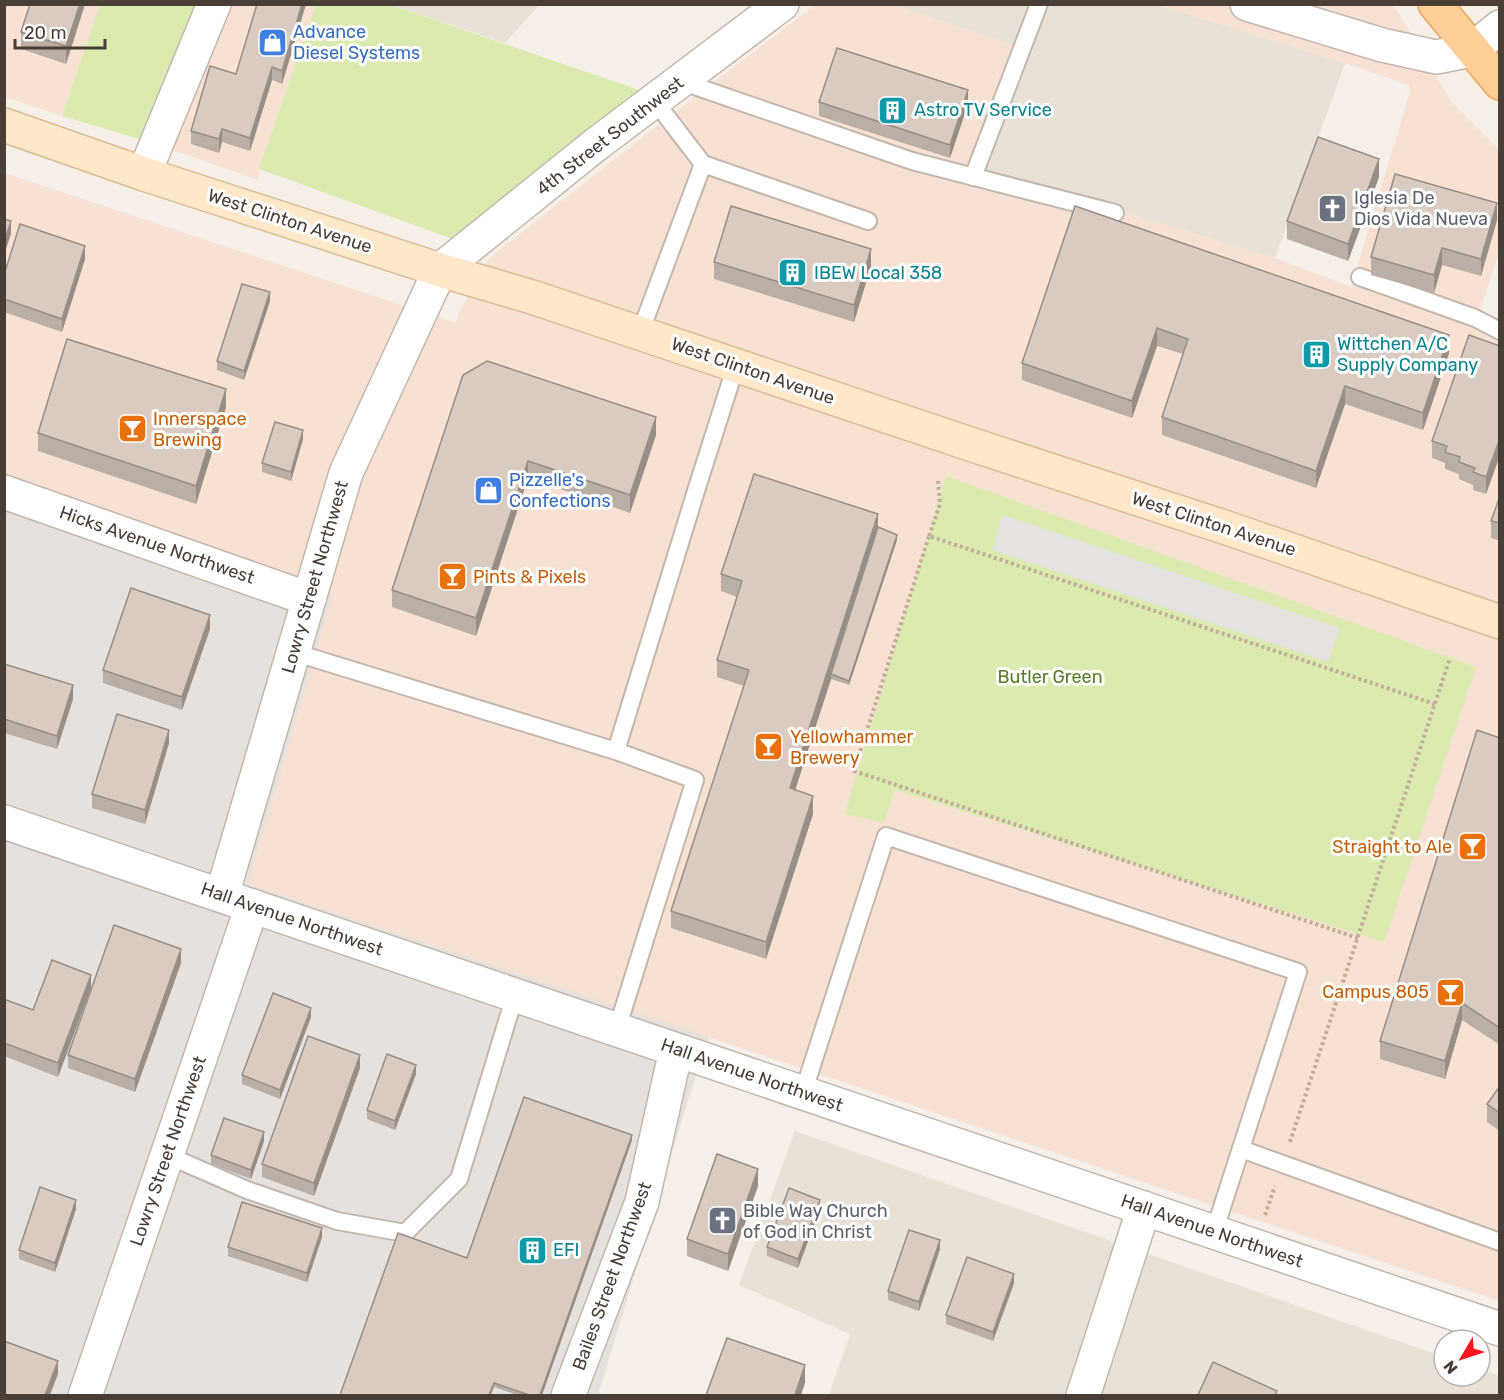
<svg xmlns="http://www.w3.org/2000/svg" width="1504" height="1400" font-family="Rubik,sans-serif">
	<style>
		.residential { fill: #e9e0d6 }
		.commercial { fill: #f7e1d2 }
		.industrial { fill: #e7e1dd }
		.green { fill: #dbebaf }
		.parking { fill: #e6e2e0 }
		.lines { fill: none; stroke-linecap: round; stroke-linejoin: round }
		.lane-casing { stroke: #c4b8ad; stroke-width: 20 }
		.street-casing { stroke: #c4b8ad; stroke-width: 36 }
		.secondary-casing { stroke: #dabd97; stroke-width: 36 }
		.primary-casing { stroke: #eaa861; stroke-width: 36 }
		.path { stroke: #c3ae9a; stroke-width: 4; stroke-dasharray: 3 3; stroke-linecap: butt }
		.lane { stroke: #fff; stroke-width: 16 }
		.street { stroke: #fff; stroke-width: 33 }
		.secondary { stroke: #ffe8c8; stroke-width: 33 }
		.primary { stroke: #ffcf97; stroke-width: 33 }
		.wall { fill: #bbafa5 }
		.shaded-wall { fill: #998e86 }
		.building { fill: #dacbc0; stroke: #998e86; stroke-width: 1.5 }
		.labels { text-anchor: middle; dominant-baseline: central; stroke-width: 6; stroke-linejoin: round; paint-order: stroke }
		.shop-label { font-size: 18px; fill: #366cbe; stroke: #fff; text-anchor: start }
		.culture-label { font-size: 18px; fill: #0d838f; stroke: #fff; text-anchor: start }
		.street-label { font-size: 18px; fill: #493e36; stroke: #fff }
		.worship-label { font-size: 18px; fill: #5b616d; stroke: #fff; text-anchor: start }
		.food-label { font-size: 18px; fill: #c56008; stroke: #fff; text-anchor: start }
		.park-label { font-size: 18px; fill: #577e25; stroke: #fff }
	</style>
	<rect width="100%" height="100%" fill="#f5efe8"/>
	<g class="residential">
		<polygon points="391,5 539,5 505,43"/>
		<polygon points="895,5 1158,5 1345,63 1275,258 979,168 1022,48"/>
		<polygon points="795,1131 1444,1357 1444,1376 1480,1376 1480,1369 1499,1376 1499,1395 829,1395 850,1334 739,1285"/>
	</g>
	<g class="commercial">
		<polygon points="5,5 100,5 62,116 5,97"/>
		<polygon points="202,5 316,5 259,169 258,180 156,144"/>
		<polygon points="815,5 895,5 1022,48 979,168 1275,258 1351,287 1410,92 1409,85 1345,63 1158,5 1392,5 1398,12 1452,103 1499,150 1499,252 1475,325 1500,331 1499,1301 248,884 333,594 5,474 4,173 456,323 459,313 490,257 693,98"/>
	</g>
	<polygon class="industrial" points="4,474 333,594 248,884 709,1037 690,1094 598,1395 5,1395"/>
	<g class="green">
		<polygon points="100,5 202,5 156,144 62,116"/>
		<polygon points="316,5 391,5 639,90 464,243 259,169"/>
		<polygon points="946,476 1476,667 1384,942 895,790 884,823 845,814"/>
	</g>
	<polygon class="parking" points="1003,515 1340,628 1328,662 992,550"/>
	<g class="lines">
		<defs>
			<g id="lane">
				<polyline points="680,81 912,161 1115,213"/>
				<polyline points="703,164 868,221"/>
				<polyline points="973,177 1039,4"/>
				<polyline points="1360,277 1475,318 1500,331"/>
				<polyline points="640,333 703,164 654,100"/>
				<polyline points="293,652 616,751"/>
				<polyline points="617,1029 695,780 616,751 696,491 736,365"/>
				<polyline points="803,1093 886,836 1298,972 1214,1232"/>
				<polyline points="1241,1149 1500,1242"/>
				<polyline points="167,1155 247,1190 337,1221 405,1233 459,1179 515,995"/>
			</g>
			<g id="street">
				<polyline points="1247,4 1382,45 1436,57 1472,50 1500,27"/>
				<polyline points="144,174 214,4"/>
				<polyline points="4,492 309,599"/>
				<polyline points="4,822 1500,1329"/>
				<polyline points="222,895 346,473 440,270 594,146 782,4"/>
				<polyline points="85,1396 252,906"/>
				<polyline points="568,1396 642,1202 676,1050"/>
				<polyline points="1083,1396 1144,1208"/>
			</g>
			<polyline id="secondary" points="4,125 144,174 440,270 532,297 973,445 1227,528 1500,622"/>
			<polyline id="primary" points="1435,4 1500,83"/>
		</defs>
		<use href="#lane" class="lane-casing"/>
		<use href="#street" class="street-casing"/>
		<use href="#secondary" class="secondary-casing"/>
		<use href="#primary" class="primary-casing"/>
		<g class="path">
			<polyline points="929,536 940,504 938,480"/>
			<polyline points="1358,938 854,771 929,536 1435,704"/>
			<polyline points="1290,1142 1450,658"/>
			<polyline points="1265,1215 1275,1186"/>
		</g>
		<use href="#lane" class="lane"/>
		<use href="#street" class="street"/>
		<use href="#secondary" class="secondary"/>
		<use href="#primary" class="primary"/>
	</g>
	<g class="wall">
		<polygon points="30,4 85,4 66,64 21,49 21,32"/>
		<polygon points="306,4 282,84 272,80 250,151 222,142 219,153 191,144 191,131 236,74"/>
		<polygon points="819,102 968,104 950,158 819,116"/>
		<polygon points="1379,177 1348,261 1287,239 1287,221"/>
		<polygon points="1075,206 1449,353 1423,430 1345,404 1316,488 1162,435 1162,417 1183,354 1157,346 1132,418 1022,380 1022,363"/>
		<polygon points="1497,220 1481,276 1442,265 1434,293 1371,275 1371,257"/>
		<polygon points="85,259 62,332 4,312 4,275"/>
		<polygon points="714,262 871,266 854,322 714,279"/>
		<polygon points="270,301 244,380 217,370 217,361"/>
		<polygon points="1500,346 1500,455 1486,494 1473,490 1473,485 1459,479 1459,474 1445,469 1445,463 1432,458 1432,441"/>
		<polygon points="463,375 656,435 630,513 528,478 476,636 392,607 392,590"/>
		<polygon points="226,407 196,504 38,451 38,433"/>
		<polygon points="303,439 291,481 262,472 262,463"/>
		<polygon points="1500,496 1500,541 1491,538 1491,521"/>
		<polygon points="878,527 897,540 849,685 831,679 795,790 813,814 766,959 671,928 671,911 744,686 717,677 717,660 737,597 721,591 721,574"/>
		<polygon points="210,629 182,710 103,683 103,670"/>
		<polygon points="4,664 73,699 57,749 4,733"/>
		<polygon points="1500,738 1500,1045 1462,1020 1445,1079 1380,1059 1380,1041"/>
		<polygon points="169,743 145,824 92,808 92,794"/>
		<polygon points="181,963 135,1092 68,1068 68,1055"/>
		<polygon points="91,988 58,1077 4,1056 4,999 33,1010"/>
		<polygon points="311,1017 280,1099 242,1084 242,1075"/>
		<polygon points="360,1068 314,1196 262,1177 262,1164"/>
		<polygon points="416,1074 395,1130 367,1119 367,1110"/>
		<polygon points="1500,1086 1500,1131 1487,1122 1487,1104"/>
		<polygon points="632,1140 542,1395 517,1395 494,1387 467,1258"/>
		<polygon points="264,1141 251,1179 211,1164 211,1155"/>
		<polygon points="758,1186 728,1271 687,1256 687,1239"/>
		<polygon points="76,1209 55,1272 19,1259 19,1250"/>
		<polygon points="820,1209 798,1268 767,1256 767,1247"/>
		<polygon points="322,1237 307,1282 228,1256 228,1247"/>
		<polygon points="940,1249 919,1311 888,1300 888,1291"/>
		<polygon points="1014,1283 993,1341 946,1324 946,1315"/>
	</g>
	<g class="shaded-wall">
		<polygon points="80,4 85,4 66,64 66,46"/>
		<polygon points="302,4 306,4 282,84 282,71"/>
		<polygon points="272,67 272,80 250,151 250,138"/>
		<polygon points="968,90 968,104 950,158 950,145"/>
		<polygon points="222,129 222,142 219,153 219,139"/>
		<polygon points="1379,159 1379,177 1348,261 1348,244"/>
		<polygon points="1497,203 1497,220 1481,276 1481,259"/>
		<polygon points="11,221 11,234 4,255 4,242"/>
		<polygon points="85,246 85,259 62,332 62,319"/>
		<polygon points="1442,248 1442,265 1434,293 1434,275"/>
		<polygon points="871,249 871,266 854,322 854,305"/>
		<polygon points="270,292 270,301 244,380 244,371"/>
		<polygon points="1157,328 1157,346 1132,418 1132,401"/>
		<polygon points="1449,335 1449,353 1423,430 1423,413"/>
		<polygon points="1345,386 1345,404 1316,488 1316,471"/>
		<polygon points="226,389 226,407 196,504 196,486"/>
		<polygon points="656,417 656,435 630,513 630,495"/>
		<polygon points="303,430 303,439 291,481 291,472"/>
		<polygon points="1500,438 1500,455 1486,494 1486,477"/>
		<polygon points="528,461 528,478 476,636 476,618"/>
		<polygon points="878,514 878,532 831,674 831,679 790,806 790,788"/>
		<polygon points="897,535 897,540 849,685 849,681"/>
		<polygon points="210,615 210,629 182,710 182,697"/>
		<polygon points="73,685 73,699 57,749 57,736"/>
		<polygon points="169,730 169,743 145,824 145,810"/>
		<polygon points="813,796 813,814 766,959 766,942"/>
		<polygon points="181,949 181,963 135,1092 135,1079"/>
		<polygon points="91,975 91,988 58,1077 58,1063"/>
		<polygon points="1462,1003 1462,1020 1445,1079 1445,1061"/>
		<polygon points="311,1008 311,1017 280,1099 280,1090"/>
		<polygon points="360,1055 360,1068 314,1196 314,1183"/>
		<polygon points="416,1065 416,1074 395,1130 395,1121"/>
		<polygon points="264,1132 264,1141 251,1179 251,1170"/>
		<polygon points="632,1135 632,1140 542,1395 540,1395"/>
		<polygon points="758,1169 758,1186 728,1271 728,1254"/>
		<polygon points="76,1200 76,1209 55,1272 55,1263"/>
		<polygon points="820,1200 820,1209 798,1268 798,1259"/>
		<polygon points="322,1228 322,1237 307,1282 307,1273"/>
		<polygon points="940,1240 940,1249 919,1311 919,1302"/>
		<polygon points="1014,1274 1014,1283 993,1341 993,1332"/>
		<polygon points="58,1361 58,1374 50,1395 45,1395"/>
		<polygon points="805,1365 805,1383 801,1395 795,1395"/>
		<polygon points="494,1383 494,1387 491,1395 489,1395"/>
	</g>
	<g class="building">
		<polygon points="30,4 80,4 66,46 21,32"/>
		<polygon points="257,4 302,4 282,71 272,67 250,138 222,129 219,139 191,131 210,66 236,74"/>
		<polygon points="837,48 968,90 950,145 819,102"/>
		<polygon points="1318,137 1379,159 1348,244 1287,221"/>
		<polygon points="1395,174 1497,203 1481,259 1442,248 1434,275 1371,257"/>
		<polygon points="731,206 871,249 854,305 714,262"/>
		<polygon points="1075,206 1449,335 1423,413 1345,386 1316,471 1162,417 1188,339 1157,328 1132,401 1022,363"/>
		<polygon points="4,219 11,221 4,242"/>
		<polygon points="20,224 85,246 62,319 4,299 4,275"/>
		<polygon points="242,284 270,292 244,371 217,361"/>
		<polygon points="1469,335 1500,346 1500,438 1486,477 1473,472 1475,468 1459,462 1460,457 1445,452 1447,446 1432,441"/>
		<polygon points="67,339 226,389 196,486 38,433"/>
		<polygon points="487,361 656,417 630,495 528,461 476,618 392,590 463,375"/>
		<polygon points="275,422 303,430 291,472 262,463"/>
		<polygon points="754,474 878,514 790,788 813,796 766,942 671,911 749,670 717,660 742,581 721,574"/>
		<polygon points="1500,496 1500,523 1491,521"/>
		<polygon points="878,527 897,535 849,681 831,674"/>
		<polygon points="131,588 210,615 182,697 103,670"/>
		<polygon points="4,664 73,685 57,736 4,719"/>
		<polygon points="117,714 169,730 145,810 92,794"/>
		<polygon points="1477,730 1500,738 1500,1028 1462,1003 1445,1061 1380,1041"/>
		<polygon points="114,925 181,949 135,1079 68,1055"/>
		<polygon points="52,960 91,975 58,1063 4,1043 4,999 33,1010"/>
		<polygon points="273,993 311,1008 280,1090 242,1075"/>
		<polygon points="308,1036 360,1055 314,1183 262,1164"/>
		<polygon points="387,1054 416,1065 395,1121 367,1110"/>
		<polygon points="1500,1086 1500,1113 1487,1104"/>
		<polygon points="524,1097 632,1135 540,1395 529,1395 494,1383 489,1395 340,1395 398,1233 467,1258"/>
		<polygon points="224,1118 264,1132 251,1170 211,1155"/>
		<polygon points="717,1154 758,1169 728,1254 687,1239"/>
		<polygon points="40,1187 76,1200 55,1263 19,1250"/>
		<polygon points="789,1188 820,1200 798,1259 767,1247"/>
		<polygon points="242,1202 322,1228 307,1273 228,1247"/>
		<polygon points="909,1230 940,1240 919,1302 888,1291"/>
		<polygon points="967,1257 1014,1274 993,1332 946,1315"/>
		<polygon points="727,1338 805,1365 795,1395 706,1395"/>
		<polygon points="4,1341 58,1361 45,1395 4,1395"/>
		<polygon points="1213,1362 1277,1391 1275,1395 1198,1395"/>
	</g>
	<defs>
		<symbol id="shop-square" viewBox="-11 -11 22 22"><rect x="-9" y="-9" width="18" height="18" rx="4" fill="#3f7fe0" stroke="#fff"/><path d="M-5-2.5h2.3a2.7 3.5 0 0 1 5.4 0H5L5.5 6h-11ZM-1.5-2.5h3a1.5 2.3 0 0 0-3 0Z" fill="#fff"/></symbol>
		<symbol id="building-square" viewBox="-11 -11 22 22"><rect x="-9" y="-9" width="18" height="18" rx="4" fill="#0f9aa8" stroke="#fff"/><path d="M-4-6H4V6H1V3H-1V6H-4ZM-2.5-4.3h1.7v1.8h-1.7ZM.8-4.3h1.7v1.8H.8ZM-2.5-1h1.7V.8h-1.7ZM.8-1h1.7V.8H.8Z" fill="#fff"/></symbol>
		<symbol id="church-square" viewBox="-11 -11 22 22"><rect x="-9" y="-9" width="18" height="18" rx="4" fill="#6b7280" stroke="#fff"/><path d="M-1.2-6h2.4v3.5h3.3v2.4h-3.3V6h-2.4V-.1h-3.3v-2.4h3.3Z" fill="#fff"/></symbol>
		<symbol id="bar-square" viewBox="-11 -11 22 22"><rect x="-9" y="-9" width="18" height="18" rx="4" fill="#e8710a" stroke="#fff"/><path d="M-6-5H6L.8 .8V4.5H3.5V6h-7V4.5H-.8V.8Z" fill="#fff"/></symbol>
	</defs>
	<g fill-rule="evenodd">
		<use href="#shop-square" x="256" y="26" width="33" height="33"/>
		<use href="#building-square" x="876" y="94" width="33" height="33"/>
		<use href="#church-square" x="1316" y="192" width="33" height="33"/>
		<use href="#building-square" x="776" y="256" width="33" height="33"/>
		<use href="#building-square" x="1300" y="338" width="33" height="33"/>
		<use href="#bar-square" x="116" y="412" width="33" height="33"/>
		<use href="#shop-square" x="472" y="474" width="33" height="33"/>
		<use href="#bar-square" x="436" y="560" width="33" height="33"/>
		<use href="#bar-square" x="752" y="730" width="33" height="33"/>
		<use href="#bar-square" x="1456" y="830" width="33" height="33"/>
		<use href="#bar-square" x="1434" y="976" width="33" height="33"/>
		<use href="#church-square" x="706" y="1204" width="33" height="33"/>
		<use href="#building-square" x="516" y="1234" width="33" height="33"/>
	</g>
	<g class="labels">
		<g class="shop-label">
			<text x="293" y="32">Advance<tspan x="293" dy="21">Diesel Systems</tspan></text>
			<text x="509" y="480">Pizzelle's<tspan x="509" dy="21">Confections</tspan></text>
		</g>
		<g class="culture-label">
			<text x="914" y="110">Astro TV Service</text>
			<text x="814" y="273">IBEW Local 358</text>
			<text x="1337" y="344">Wittchen A/C<tspan x="1337" dy="21">Supply Company</tspan></text>
			<text x="553" y="1250">EFI</text>
		</g>
		<g class="street-label">
			<text transform="translate(610 136) rotate(-38)">4th Street Southwest</text>
			<text transform="translate(290 221) rotate(18)">West Clinton Avenue</text>
			<text transform="translate(753 371) rotate(19)">West Clinton Avenue</text>
			<text transform="translate(1214 524) rotate(18)">West Clinton Avenue</text>
			<text transform="translate(157 545) rotate(19)">Hicks Avenue Northwest</text>
			<text transform="translate(315 577) rotate(-74)">Lowry Street Northwest</text>
			<text transform="translate(292 919) rotate(19)">Hall Avenue Northwest</text>
			<text transform="translate(752 1075) rotate(19)">Hall Avenue Northwest</text>
			<text transform="translate(168 1151) rotate(-71)">Lowry Street Northwest</text>
			<text transform="translate(1212 1231) rotate(19)">Hall Avenue Northwest</text>
			<text transform="translate(612 1276) rotate(-70)">Bailes Street Northwest</text>
		</g>
		<g class="worship-label">
			<text x="1354" y="198">Iglesia De<tspan x="1354" dy="21">Dios Vida Nueva</tspan></text>
			<text x="743" y="1211">Bible Way Church<tspan x="743" dy="21">of God in Christ</tspan></text>
		</g>
		<g class="food-label">
			<text x="153" y="419">Innerspace<tspan x="153" dy="21">Brewing</tspan></text>
			<text x="473" y="577">Pints &amp; Pixels</text>
			<text x="790" y="737">Yellowhammer<tspan x="790" dy="21">Brewery</tspan></text>
			<text x="1452" y="847" text-anchor="end">Straight to Ale</text>
			<text x="1429" y="992" text-anchor="end">Campus 805</text>
		</g>
		<g class="park-label">
			<text x="1050" y="677">Butler Green</text>
		</g>
	</g>
	<rect width="1504" height="1400" fill="none" stroke="#493e36" stroke-width="12"/>
	<g transform="translate(1462 1358) rotate(231)"><circle r="28" fill="#ffffff" stroke="#b6b2af" stroke-width="1.5"/>
	<path d="M0-4.5L10 22L0 15L-10 22Z" fill="#ff151b"/>
	<text y="-9" font-size="16" font-weight="bold" text-anchor="middle" fill="#493e36">N</text>
	</g>
	<path d="M15 39v9h90v-9" fill="none" stroke="#493e36" stroke-width="3"/>
	<text x="24" y="39" font-size="18" fill="#493e36" stroke="#ffffff" stroke-width="4.5" paint-order="stroke">20 m</text>
</svg>
